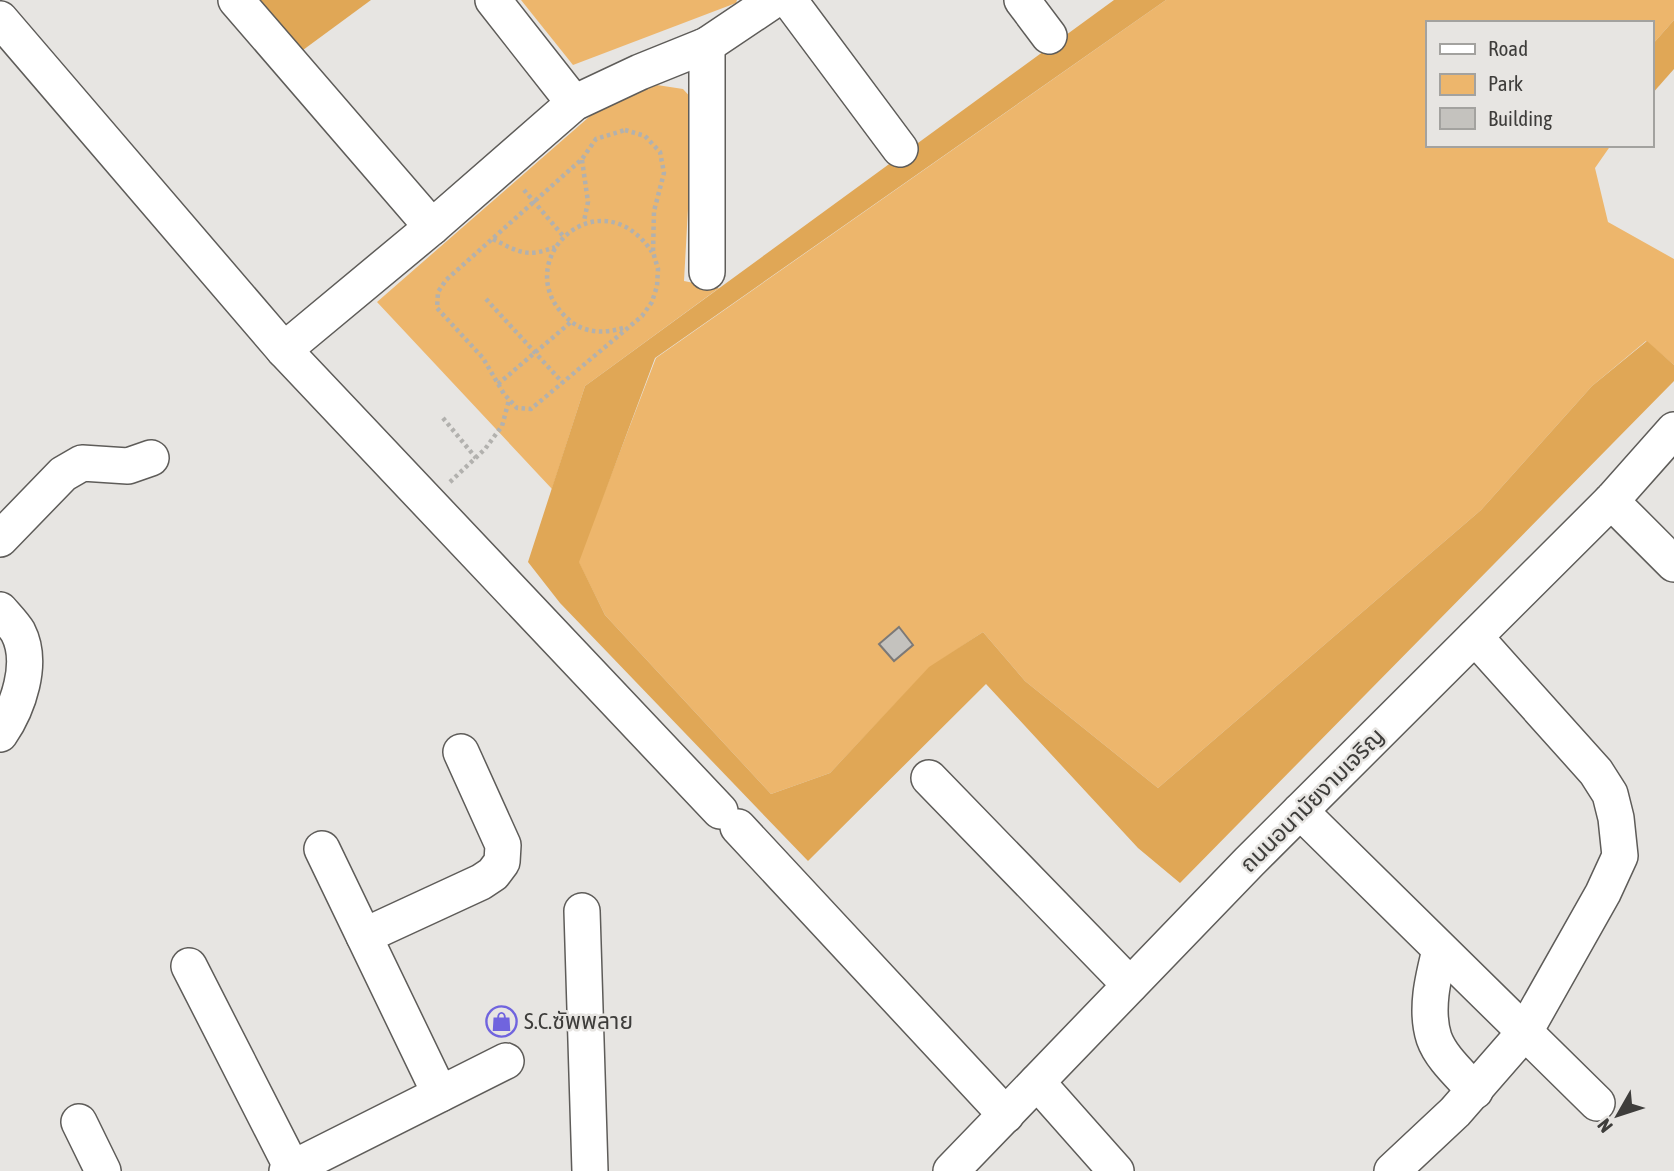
<svg xmlns="http://www.w3.org/2000/svg" width="1674" height="1171" font-family="'Asap Condensed','Noto Sans Thai',sans-serif">
	<style>
		.green { fill: #edb66c }
		.forest { fill: #e0a756 }
		.building { fill: #c4c2be; stroke: #7c7977; stroke-width: 2 }
		.lines { fill: none; stroke-linecap: round; stroke-linejoin: round }
		.minor-casing { stroke: #5e5c59; stroke-width: 38 }
		.path { stroke: #b2b1ae; stroke-width: 4.5; stroke-dasharray: 3.5 3.5; stroke-linecap: butt }
		.minor { stroke: #fff; stroke-width: 35 }
		.labels { text-anchor: middle; dominant-baseline: central; stroke-width: 5; stroke-linejoin: round; paint-order: stroke }
		.street-label { font-size: 23px; fill: #3e3d3b; stroke: #e7e5e2 }
		.poi-label { font-size: 23px; fill: #3e3d3b; stroke: #e7e5e2; text-anchor: start }
	</style>
	<rect width="100%" height="100%" fill="#e7e5e2"/>
	<g class="green">
		<polygon points="521,0 737,0 736,3 573,65"/>
		<polygon points="1166,0 1674,0 1674,20 1651,46 1651,23 1427,23 1427,145 1611,145 1595,168 1608,222 1674,259 1674,365 1646,341 1592,386 1481,510 1158,788 1025,681 983,632 929,668 830,773 771,794 605,615 578,561 656,358"/>
		<polygon points="657,85 683,89 694,101 684,281 719,288 585,386 552,489 377,302 597,110"/>
	</g>
	<g class="forest">
		<polygon points="259,0 371,0 303,50"/>
		<polygon points="1114,0 1166,0 655,358 579,562 605,615 771,794 830,773 929,667 983,632 1025,681 1158,788 1481,510 1592,386 1647,341 1674,365 1674,381 1180,883 1138,848 986,684 808,861 560,603 528,562 585,386"/>
		<polygon points="1674,20 1674,69 1651,95 1651,46"/>
	</g>
	<polygon class="building" points="899,627 913,645 894,661 879,644"/>
	<g class="lines">
		<defs>
			<g id="minor">
				<polyline points="236,0 432,227"/>
				<polyline points="493,0 574,103"/>
				<polyline points="789,0 900,149"/>
				<polyline points="1022,0 1049,36"/>
				<polyline points="0,19 284,350 720,811"/>
				<polyline points="707,272 707,45"/>
				<polyline points="284,350 432,227 574,103 640,72 707,45 774,0"/>
				<polyline points="1611,501 1674,564"/>
				<polyline points="0,539 63,474 82,463 128,466 151,458"/>
				<path d="M0 610C6 617 14 625 18 632 34 663 18 708 0 734"/>
				<polyline points="929,778 1130,985"/>
				<polyline points="1300,811 1597,1103"/>
				<polyline points="738,827 1006,1115"/>
				<polyline points="322,849 440,1094"/>
				<polyline points="582,911 590,1171"/>
				<polyline points="364,936 481,882 493,874 502,862 503,845 461,752"/>
				<path d="M1440 950C1433 978 1425 1010 1434 1038 1441 1058 1461 1075 1475 1091"/>
				<polyline points="189,966 292,1168"/>
				<polyline points="1037,1082 1116,1171"/>
				<polyline points="79,1122 103,1171"/>
				<polyline points="287,1171 506,1061"/>
				<polyline points="951,1171 1249,862 1611,501 1674,430"/>
				<polyline points="1392,1171 1455,1112 1524,1033 1603,893 1620,856 1616,818 1610,794 1596,772 1475,637"/>
			</g>
		</defs>
		<use href="#minor" class="minor-casing"/>
		<g class="path">
			<polygon points="625,130 645,136 660,152 664,173 654,211 653,252 658,269 657,286 652,302 642,316 531,409 517,408 504,394 483,358 437,308 438,292 446,280 582,159 596,139"/>
			<polyline points="582,160 588,202 584,221"/>
			<polyline points="524,190 564,237"/>
			<path d="M493 239C518 252 527 258 555 247"/>
			<polyline points="486,299 562,382"/>
			<path d="M623 328C604 334 583 333 568 319 505 263 599 173 652 252"/>
			<polyline points="498,384 571,322"/>
			<polyline points="443,418 476,458"/>
			<polyline points="450,482 485,449 502,426 509,400"/>
		</g>
		<use href="#minor" class="minor"/>
	</g>
	<defs>
		<symbol id="shop-ring" viewBox="-11 -11 22 22"><circle r="9.5" fill="#e7e5e2" stroke="#7064de" stroke-width="1.5"/><path d="M-5-2.5h2.3a2.7 3.5 0 0 1 5.4 0H5L5.5 6h-11ZM-1.5-2.5h3a1.5 2.3 0 0 0-3 0Z" fill="#7064de"/></symbol>
	</defs>
	<g fill-rule="evenodd">
		<use href="#shop-ring" x="484" y="1004" width="35" height="35"/>
	</g>
	<g class="labels">
		<g class="street-label">
			<text transform="translate(1312 800) rotate(-45)">ถนนอนามัยงามเจริญ</text>
		</g>
		<g class="poi-label">
			<text x="524" y="1021">S.C.ซัพพลาย</text>
		</g>
	</g>
	<rect x="1426" y="21" width="228" height="126" fill="#e7e5e2" stroke="#a3a29f" stroke-width="2"/>
	<rect x="1440" y="44" width="35" height="10" fill="#ffffff" stroke="#a3a29f" stroke-width="2"/>
	<text x="1488" y="56" font-size="21" fill="#3e3d3b">Road</text>
	<rect x="1440" y="74" width="35" height="21" fill="#edb66c" stroke="#a3a29f" stroke-width="2"/>
	<text x="1488" y="91" font-size="21" fill="#3e3d3b">Park</text>
	<rect x="1440" y="108" width="35" height="21" fill="#c4c2be" stroke="#a3a29f" stroke-width="2"/>
	<text x="1488" y="126" font-size="21" fill="#3e3d3b">Building</text>
	<g transform="translate(1618 1115) rotate(231)" stroke="#e7e5e2" stroke-width="5" paint-order="stroke">
	<path d="M0-5L12 26L0 18L-12 26Z" fill="#3e3d3b"/>
	<text y="-10" font-size="19" font-weight="bold" text-anchor="middle" fill="#3e3d3b">N</text>
	</g>
</svg>
